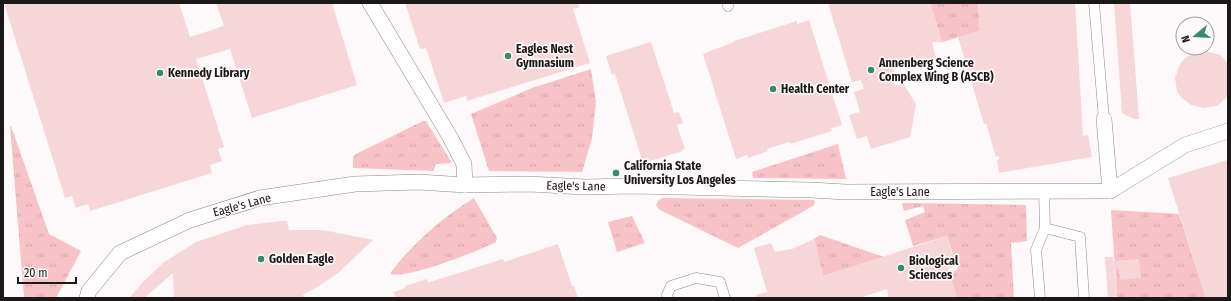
<svg xmlns="http://www.w3.org/2000/svg" width="1231" height="301" font-family="'Fira Sans Condensed',sans-serif">
	<style>
		.grass { fill: url(#grass-tufts) }
		.building { fill: #f6d6d9 }
		.lines { fill: none; stroke-linecap: round; stroke-linejoin: round }
		.service-casing { stroke: #928788; stroke-width: 11 }
		.pedestrian-casing { stroke: #928788; stroke-width: 16 }
		.service { stroke: #fff; stroke-width: 10 }
		.pedestrian { stroke: #fff; stroke-width: 15 }
		.poi-dot { fill: #308f68; stroke: #fdf8f9; stroke-width: 1.5 }
		.labels { text-anchor: middle; dominant-baseline: central; stroke-width: 3.5; stroke-linejoin: round; paint-order: stroke }
		.poi-label { font-size: 12px; font-weight: bold; fill: #1c1818; stroke: #fdf8f9; text-anchor: start }
		.street-label { font-size: 12px; fill: #1c1818; stroke: #fdf8f9 }
	</style>
	<defs>
		<pattern id="grass-tufts" width="24" height="20" patternUnits="userSpaceOnUse"><rect width="24" height="20" fill="#f8c3c8"/><path d="M3 7l-1-3M5 7V3M7 7l1-3M15 17l-1-3M17 17v-4M19 17l1-3" fill="none" stroke="#d4a7ab"/></pattern>
	</defs>
	<rect width="100%" height="100%" fill="#fdf8f9"/>
	<g class="grass">
		<polygon points="930,3 978,3 980,31 942,42"/>
		<polygon points="591,69 596,102 592,138 582,172 489,171 471,114 532,88"/>
		<polygon points="423,121 426,121 452,163 435,164 434,171 353,168 353,157 356,154"/>
		<polygon points="10,126 11,126 49,234 81,251 56,298 24,298"/>
		<polygon points="838,144 846,179 753,178 752,172"/>
		<path d="M474 198 497 238 496 242C478 251 408 279 391 274V272C414 242 442 218 474 198Z"/>
		<polygon points="662,198 814,200 815,203 813,206 738,248 660,210 656,205 658,201"/>
		<polygon points="903,203 1026,205 1027,241 1011,243 1014,298 957,298 949,273 958,269 947,236 913,246 905,220 925,212 923,206 904,211 902,204"/>
		<polygon points="1111,210 1179,214 1206,298 1117,298"/>
		<polygon points="632,216 645,243 617,252 608,222"/>
		<polygon points="820,235 884,257 823,276 814,239"/>
	</g>
	<g class="building">
		<polygon points="4,3 179,3 190,37 224,26 216,3 332,3 357,85 252,118 230,49 196,59 224,147 218,149 222,161 210,165 212,173 90,211 88,204 76,208 72,196 65,198"/>
		<polygon points="405,3 578,3 580,7 573,9 590,63 467,101 466,96 444,103 426,48 420,49"/>
		<polygon points="828,3 930,3 942,42 932,42 936,59 893,61 895,86 904,85 916,104 910,137 871,149 867,136 857,139 849,115 860,112 854,92 864,89 861,80 852,82"/>
		<polygon points="978,3 1075,3 1083,136 1088,135 1092,157 999,173 997,160 999,159 999,156 996,157 986,123 984,124 958,37 980,31"/>
		<polygon points="1114,3 1130,3 1139,119 1134,119 1122,113"/>
		<polygon points="809,20 842,125 831,128 832,131 790,144 789,142 767,149 768,151 748,158 747,155 736,159 703,54 734,42 735,44 734,41 797,21 797,24"/>
		<polygon points="651,42 674,113 679,112 683,123 677,125 685,149 682,149 683,151 643,163 615,74 612,75 606,56"/>
		<polygon points="1206,51 1220,55 1228,63 1228,96 1217,106 1203,108 1191,105 1182,98 1177,91 1175,78 1180,64 1186,57 1196,53"/>
		<polygon points="1228,160 1228,298 1206,298 1168,178"/>
		<polygon points="282,221 287,221 289,230 323,230 373,240 338,273 319,286 303,295 304,298 174,298 173,273 144,298 129,298 144,281 163,263 196,242 247,225"/>
		<polygon points="947,236 956,266 948,269 957,298 889,298 887,289 859,298 757,298 756,295 767,292 754,248 771,243 775,252 792,249 814,239 823,276"/>
		<polygon points="558,244 572,286 574,286 578,298 396,298 394,292 405,288 405,286 427,279 428,282 433,281 503,259 504,262"/>
		<polygon points="1105,257 1113,257 1113,261 1139,259 1141,278 1120,280 1119,269 1114,269 1117,296 1108,297"/>
	</g>
	<g class="lines">
		<defs>
			<g id="service">
				<polyline points="728,3 728,6"/>
				<polyline points="1094,3 1104,119"/>
				<polyline points="1044,191 1045,228"/>
				<polyline points="668,298 667,295 671,286 696,278 720,282 725,298"/>
				<polyline points="1040,298 1036,250 1045,228 1080,237 1084,298"/>
			</g>
			<g id="pedestrian">
				<polyline points="370,3 450,137 464,164 465,185"/>
				<polyline points="1104,119 1110,191"/>
				<polyline points="87,298 89,291 120,253 190,220 260,198 355,184 419,182 465,185 529,184 585,187 634,186 811,190 846,192 1110,191 1185,145 1228,131"/>
			</g>
		</defs>
		<use href="#service" class="service-casing"/>
		<use href="#pedestrian" class="pedestrian-casing"/>
		<use href="#service" class="service"/>
		<use href="#pedestrian" class="pedestrian"/>
	</g>
	<g class="poi-dot">
		<circle cx="508" cy="56" r="4"/>
		<circle cx="871" cy="70" r="4"/>
		<circle cx="160" cy="73" r="4"/>
		<circle cx="773" cy="89" r="4"/>
		<circle cx="616" cy="173" r="4"/>
		<circle cx="261" cy="259" r="4"/>
		<circle cx="901" cy="268" r="4"/>
	</g>
	<g class="labels">
		<g class="poi-label">
			<text x="516" y="49">Eagles Nest<tspan x="516" dy="14">Gymnasium</tspan></text>
			<text x="879" y="63">Annenberg Science<tspan x="879" dy="14">Complex Wing B (ASCB)</tspan></text>
			<text x="168" y="73">Kennedy Library</text>
			<text x="781" y="89">Health Center</text>
			<text x="624" y="166">California State<tspan x="624" dy="14">University Los Angeles</tspan></text>
			<text x="269" y="259">Golden Eagle</text>
			<text x="909" y="261">Biological<tspan x="909" dy="14">Sciences</tspan></text>
		</g>
		<g class="street-label">
			<text transform="translate(576 186) rotate(1)">Eagle's Lane</text>
			<text x="900" y="192">Eagle's Lane</text>
			<text transform="translate(242 205) rotate(-15)">Eagle's Lane</text>
		</g>
	</g>
	<rect width="1231" height="301" fill="none" stroke="#1c1818" stroke-width="8"/>
	<g transform="translate(1195 36) rotate(252)"><circle r="19" fill="#fdf8f9" stroke="#a39e9f"/>
	<path d="M0-3L7 15L0 10L-7 15Z" fill="#308f68"/>
	<text y="-6" font-size="11" font-weight="bold" text-anchor="middle" fill="#1c1818">N</text>
	</g>
	<path d="M18 277v6h58v-6" fill="none" stroke="#1c1818" stroke-width="2"/>
	<text x="24" y="277" font-size="12" fill="#1c1818" stroke="#fdf8f9" stroke-width="3" paint-order="stroke">20 m</text>
</svg>
